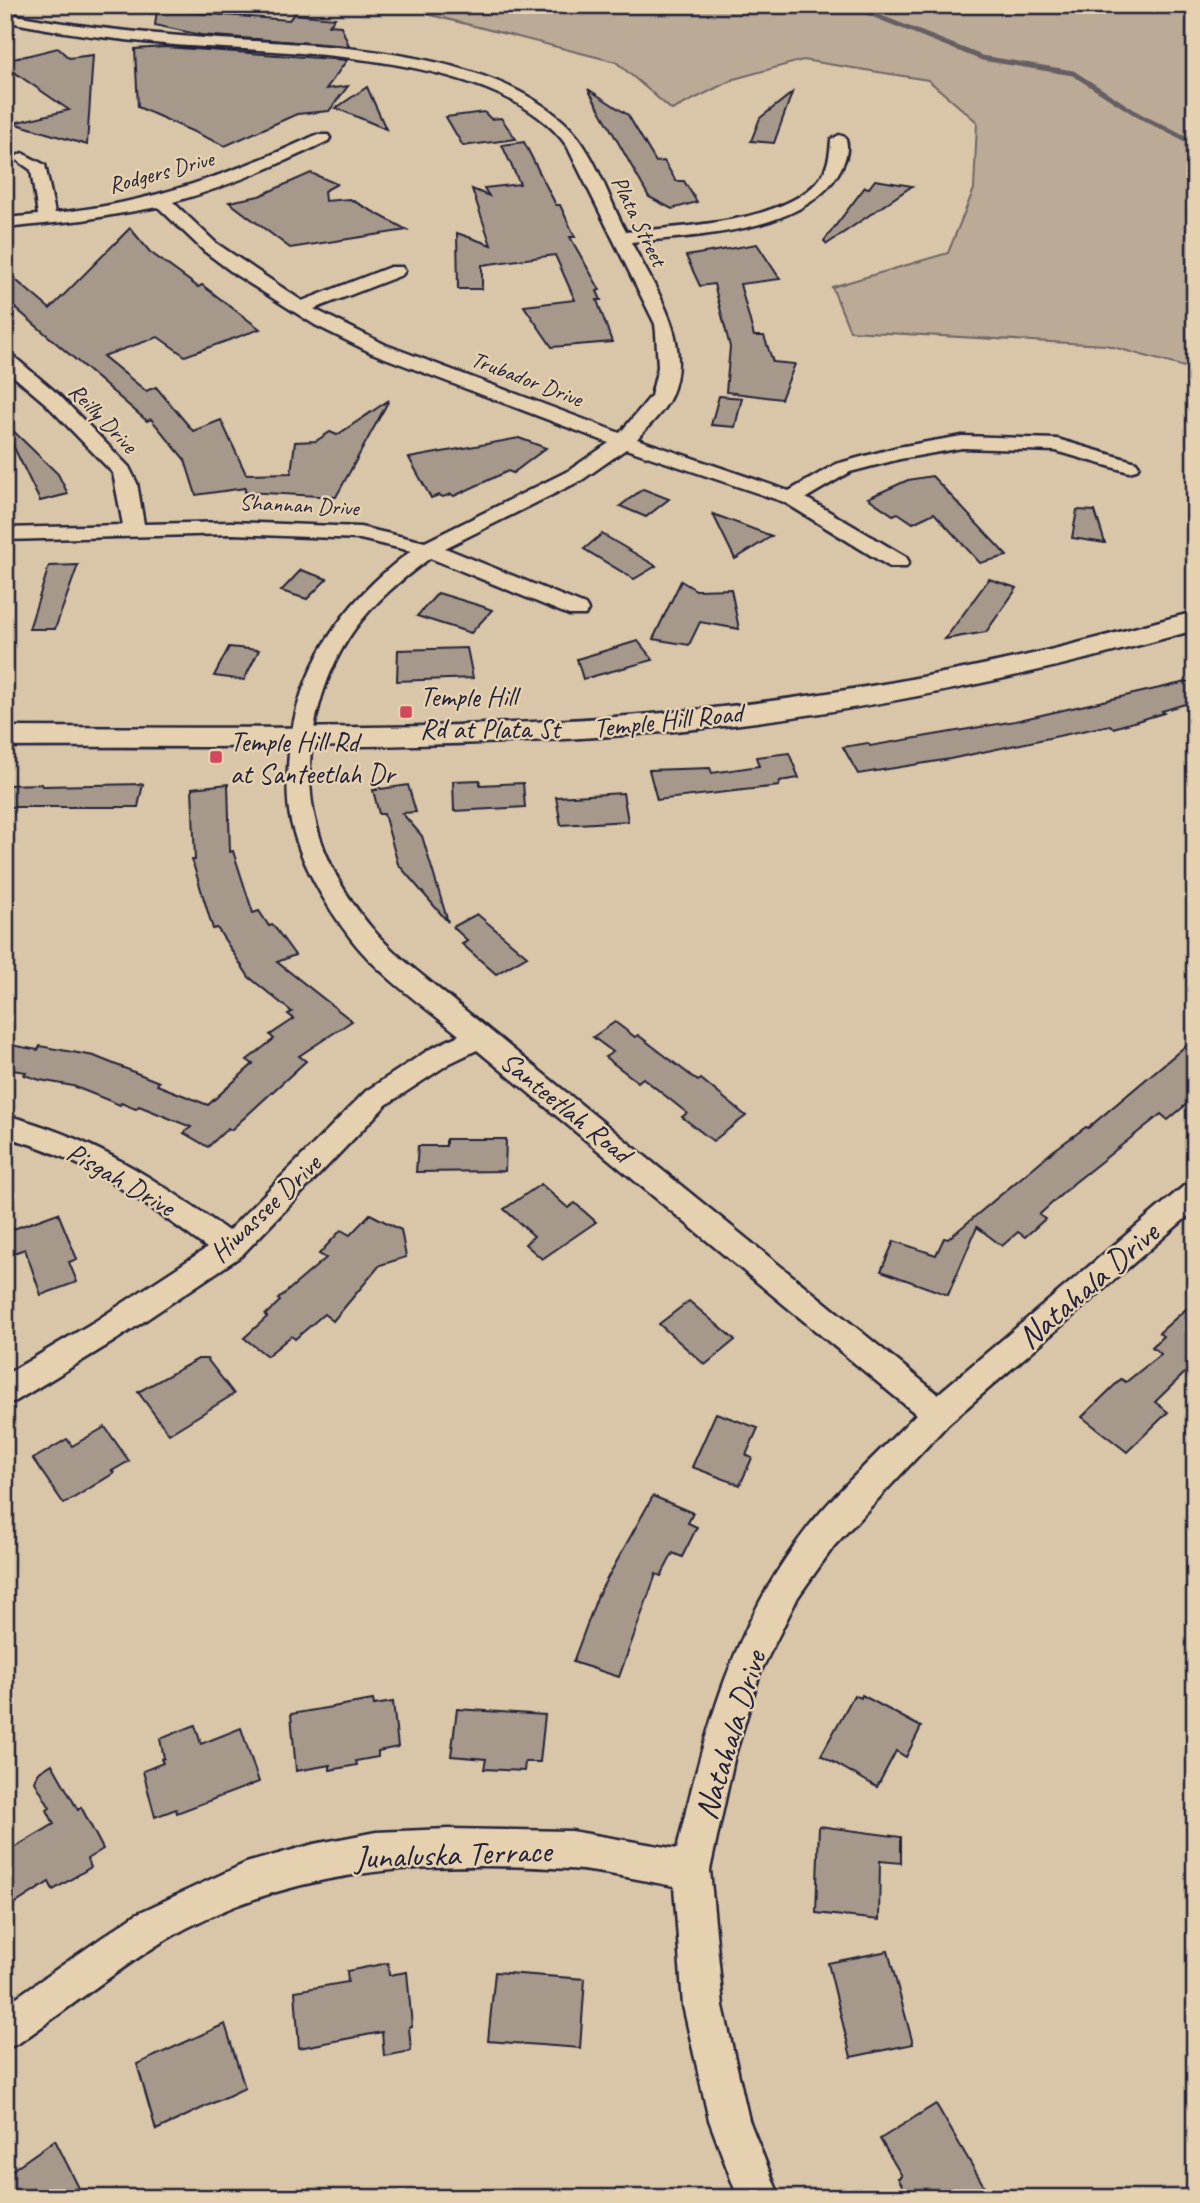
<svg xmlns="http://www.w3.org/2000/svg" width="1200" height="2203" font-family="Caveat,sans-serif">
	<style>
		.green { fill: #bbaa96; stroke: #6e6668; stroke-width: 2 }
		.lines { fill: none; stroke-linecap: round; stroke-linejoin: round }
		.stream { stroke: #655f63; stroke-width: 5 }
		.building { fill: #a6988a; stroke: #22223b; stroke-width: 2 }
		.minor-casing { stroke: #22223b; stroke-width: 5 }
		.major-casing { stroke: #22223b; stroke-width: 5 }
		.minor { fill: #e5d0af; fill-rule: evenodd }
		.major { fill: #e5d0af; fill-rule: evenodd }
		.poi-dot { fill: #d1495b; stroke: #e5d0af; stroke-width: 2.5 }
		.labels { text-anchor: middle; dominant-baseline: central; stroke-width: 5; stroke-linejoin: round; paint-order: stroke }
		.far-street-label { font-size: 23px; fill: #22223b; stroke: #e5d0af }
		.poi-label { font-size: 28px; fill: #22223b; stroke: #e5d0af; text-anchor: start }
		.street-label { font-size: 28px; fill: #22223b; stroke: #e5d0af }
		.near-street-label { font-size: 33px; fill: #22223b; stroke: #e5d0af }
	</style>
	<rect width="100%" height="100%" fill="#d9c6a8"/>
	<filter id="ink" filterUnits="userSpaceOnUse"><feTurbulence type="fractalNoise" baseFrequency=".0143" numOctaves="2"/><feDisplacementMap in="SourceGraphic" scale="14" xChannelSelector="R" yChannelSelector="G"/><feConvolveMatrix kernelMatrix="1 2 1 2 8 2 1 2 1" color-interpolation-filters="sRGB"/></filter>
	<g filter="url(#ink)">
		<polygon class="green" points="419,5 1195,5 1195,370 1106,345 850,331 832,287 948,253 974,189 977,122 928,80 803,60 734,79 672,110 616,62 427,14"/>
		<g class="lines">
			<polyline class="stream" points="849,5 982,58 1073,73 1140,116 1195,144"/>
		</g>
		<g class="building">
			<polygon points="157,10 289,20 294,14 335,18 329,25 341,26 349,46 201,35 155,25"/>
			<polygon points="165,47 347,60 326,89 348,86 329,111 297,114 225,146 138,107 135,49"/>
			<polygon points="58,48 69,58 93,55 87,145 13,123 69,110 5,66 5,61"/>
			<polygon points="367,87 386,129 336,108"/>
			<polygon points="588,89 628,115 656,162 664,161 676,181 684,181 697,202 672,209 649,197"/>
			<polygon points="792,93 774,143 751,141 760,118"/>
			<polygon points="484,112 491,119 501,118 516,139 463,146 446,117"/>
			<polygon points="524,142 556,205 560,205 575,237 570,237 600,290 597,291 601,300 597,300 612,342 552,347 524,306 575,300 555,255 482,265 482,289 458,289 457,233 491,245 472,189 489,196 484,188 520,184 502,145"/>
			<polygon points="311,173 337,184 324,191 325,201 350,199 407,230 290,248 229,202 259,196"/>
			<polygon points="875,180 912,186 827,244 824,241 865,187 869,188"/>
			<polygon points="130,228 150,252 198,287 202,285 260,329 185,356 158,337 103,356 146,391 156,387 193,431 221,420 246,474 291,473 295,442 316,441 330,432 337,435 389,400 336,497 245,492 245,488 196,495 185,460 151,419 147,421 5,299 5,271 50,309"/>
			<polygon points="757,244 780,279 740,284 754,336 764,336 773,362 795,364 781,399 726,392 730,347 714,284 700,286 686,256"/>
			<polygon points="719,396 742,398 735,427 711,425"/>
			<polygon points="5,423 58,474 68,494 40,501 5,429"/>
			<polygon points="519,438 546,448 513,473 508,471 454,496 451,494 443,497 439,495 431,498 409,458"/>
			<polygon points="932,476 953,498 1007,556 980,563 934,513 913,523 898,513 893,515 868,498 908,480"/>
			<polygon points="643,489 669,499 646,517 620,506"/>
			<polygon points="1077,510 1095,511 1105,543 1072,538"/>
			<polygon points="713,514 772,536 735,559"/>
			<polygon points="602,534 656,566 634,579 584,549"/>
			<polygon points="78,565 55,629 29,629 49,566"/>
			<polygon points="301,570 327,579 307,599 281,591"/>
			<polygon points="989,579 1017,588 986,632 945,639"/>
			<polygon points="681,581 696,590 731,589 739,629 700,622 689,645 653,639"/>
			<polygon points="438,593 481,606 492,610 471,633 417,616"/>
			<polygon points="638,641 653,660 583,679 577,659"/>
			<polygon points="229,647 259,650 244,680 214,676"/>
			<polygon points="467,648 473,678 397,681 398,650"/>
			<polygon points="1195,680 1195,701 1162,711 1164,713 1113,728 1110,725 950,759 858,774 843,747 868,743 870,746 1015,721"/>
			<polygon points="789,753 799,778 780,781 779,786 657,800 649,770 710,768 712,773 759,766 756,757"/>
			<polygon points="480,780 480,785 523,783 525,807 454,811 453,781"/>
			<polygon points="374,782 381,789 408,785 416,812 402,813 422,836 448,922 398,864 384,814 379,814 373,790 377,790"/>
			<polygon points="42,784 42,786 143,784 138,807 5,807 5,785"/>
			<polygon points="228,784 230,852 233,851 253,913 259,911 269,926 273,925 295,955 277,962 352,1021 299,1056 306,1061 231,1130 228,1128 208,1147 184,1133 191,1127 139,1106 136,1109 121,1103 120,1105 73,1086 40,1080 24,1075 26,1072 5,1069 5,1055 11,1045 38,1050 40,1046 94,1056 159,1082 157,1085 208,1105 253,1064 247,1060 274,1039 270,1035 294,1019 288,1014 292,1012 249,977 217,928 213,929 192,860 195,860 192,788"/>
			<polygon points="623,793 628,821 561,825 556,797"/>
			<polygon points="477,914 527,956 496,974 462,944 468,941 453,927"/>
			<polygon points="615,1022 635,1037 638,1035 698,1081 701,1079 746,1116 713,1141 682,1117 687,1113 643,1078 638,1082 605,1057 613,1052 593,1037"/>
			<polygon points="1195,1038 1195,1097 1168,1120 1161,1114 1074,1183 1039,1215 1045,1219 1025,1237 1018,1232 1002,1246 977,1227 948,1295 881,1271 894,1241 936,1255 944,1238 948,1239 1053,1151 1086,1127 1088,1128"/>
			<polygon points="446,1139 506,1139 505,1171 416,1172 418,1146 446,1146"/>
			<polygon points="541,1184 568,1208 575,1203 596,1222 542,1259 525,1244 534,1236 504,1209"/>
			<polygon points="58,1213 77,1259 69,1262 77,1282 41,1295 25,1249 5,1256 5,1232"/>
			<polygon points="370,1214 401,1230 406,1257 380,1265 333,1321 324,1314 295,1339 291,1336 267,1356 244,1338 267,1317 265,1315 280,1301 278,1299 326,1258 319,1254 341,1230 350,1235"/>
			<polygon points="689,1301 735,1340 705,1365 659,1324"/>
			<polygon points="1195,1301 1195,1363 1155,1402 1168,1412 1127,1452 1082,1417 1121,1379 1126,1382 1161,1354 1152,1347 1163,1336 1159,1333"/>
			<polygon points="198,1359 207,1359 234,1394 169,1434 138,1392"/>
			<polygon points="716,1413 758,1428 746,1455 752,1458 740,1485 692,1467"/>
			<polygon points="105,1427 129,1461 112,1471 114,1473 64,1504 33,1459 67,1439 72,1446"/>
			<polygon points="653,1496 693,1513 688,1523 697,1527 682,1557 673,1553 661,1576 656,1574 619,1677 573,1662 598,1595"/>
			<polygon points="854,1695 861,1698 862,1695 921,1727 906,1757 896,1751 877,1787 821,1755"/>
			<polygon points="373,1700 374,1705 393,1702 398,1747 378,1751 378,1757 356,1761 357,1765 330,1770 330,1765 296,1771 291,1714"/>
			<polygon points="457,1709 545,1715 540,1762 525,1762 524,1771 484,1769 486,1759 451,1756"/>
			<polygon points="195,1725 201,1744 241,1728 259,1782 177,1813 176,1809 155,1817 143,1771 163,1763 161,1759 164,1758 160,1739"/>
			<polygon points="52,1764 78,1810 81,1807 103,1849 87,1859 91,1867 53,1890 49,1882 16,1903 5,1881 5,1853 54,1824 47,1810 50,1808 35,1782 38,1773"/>
			<polygon points="819,1826 901,1837 901,1863 880,1861 879,1920 816,1913"/>
			<polygon points="888,1951 913,2044 851,2057 828,1963"/>
			<polygon points="388,1963 389,1975 407,1972 412,2026 409,2027 411,2051 384,2056 382,2032 299,2048 295,1991 348,1982 347,1971"/>
			<polygon points="495,1972 585,1979 580,2048 488,2041"/>
			<polygon points="225,2024 245,2088 156,2130 137,2064"/>
			<polygon points="936,2104 991,2198 909,2198 898,2178 902,2176 880,2139"/>
			<polygon points="55,2140 84,2198 5,2198 5,2175"/>
		</g>
		<g class="lines">
			<defs>
				<path id="minor" d="M5 13C71 26 138 33 205 38 314 46 479 45 564 122 595 150 607 196 626 232 678 227 782 223 818 181 828 169 830 155 831 140L839 135 845 137C850 148 845 162 839 172 805 233 693 236 631 242 655 289 694 341 671 396 664 412 648 426 637 439L789 491 836 464 898 447 962 436 1057 439 1136 462 1139 466 1136 470 1129 472 1056 451 962 448 900 459 850 472 806 498 906 557 909 562 906 567H890L784 502 626 449 582 480 445 548 585 605 588 610 585 615H569L430 558C402 579 375 601 354 630 317 682 300 762 316 823 325 860 346 897 370 926 390 951 416 970 440 990L938 1394 1185 1185 1195 1182V1210L949 1423 834 1546 798 1597 760 1673 735 1755 710 1870 723 2006 749 2120 780 2198H738L709 2120 683 2006 674 1886C639 1880 603 1871 569 1869 429 1860 285 1867 162 1942 113 1973 66 2010 19 2043L5 2049V2005L136 1914 246 1863 314 1844 376 1832 448 1829 571 1831 677 1849C704 1733 734 1621 809 1526 841 1486 881 1451 916 1414L477 1050 450 1063 386 1105 241 1256 116 1340 16 1401 5 1404V1375L94 1322 207 1248C144 1202 82 1156 5 1137V1115C92 1137 156 1179 228 1231L366 1091 430 1049 459 1035C423 1005 381 977 352 940 326 906 301 864 291 822 286 800 287 776 289 753 297 668 343 601 411 551L360 539 232 534 5 540V528L123 525 113 473 45 403 5 369V353L12 355 59 395 129 467 137 483 144 524 232 522 360 527 425 542 568 471 609 443 372 353 315 325 236 275 204 251 158 207 83 220 5 228V218L38 215 31 170 14 158 22 153 45 165 55 213C148 204 232 174 316 135H328L330 138 328 141C278 165 227 187 173 202L216 243 302 301 390 267H402L405 271 402 275 314 309 386 345 620 433 651 396 658 367 656 333 655 324 567 146C500 51 283 53 175 45 118 40 61 33 5 21Z"/>
				<path id="major" d="M1195 612V630C1013 681 827 720 638 734 428 751 216 746 5 747V727C244 727 485 734 722 707 828 695 933 677 1037 653 1090 641 1142 625 1195 612Z"/>
			</defs>
			<use href="#minor" class="minor-casing"/>
			<use href="#major" class="major-casing"/>
			<use href="#minor" class="minor"/>
			<use href="#major" class="major"/>
		</g>
	</g>
	<g class="poi-dot">
		<rect x="399" y="705" width="14" height="14" rx="3.5"/>
		<rect x="209" y="750" width="14" height="14" rx="3.5"/>
	</g>
	<g class="labels">
		<g class="far-street-label">
			<text transform="translate(161 172) rotate(-15)">Rodgers Drive</text>
			<text transform="translate(639 221) rotate(64)">Plata Street</text>
			<text transform="translate(527 379) rotate(21)">Trubador Drive</text>
			<text transform="translate(103 418) rotate(46)">Reilly Drive</text>
			<text transform="translate(299 505) rotate(3)">Shannan Drive</text>
		</g>
		<g class="poi-label">
			<text x="420" y="696">Temple Hill<tspan x="420" dy="32">Rd at Plata St</tspan></text>
			<text x="230" y="741">Temple Hill Rd<tspan x="230" dy="32">at Santeetlah Dr</tspan></text>
		</g>
		<g class="street-label">
			<text transform="translate(668 720) rotate(-6)">Temple Hill Road</text>
			<text transform="translate(566 1107) rotate(39)">Santeetlah Road</text>
			<text transform="translate(121 1179) rotate(30)">Pisgah Drive</text>
			<text transform="translate(265 1208) rotate(-44)">Hiwassee Drive</text>
		</g>
		<g class="near-street-label">
			<text transform="translate(1088 1285) rotate(-41)">Natahala Drive</text>
			<text transform="translate(730 1735) rotate(-73)">Natahala Drive</text>
			<text transform="translate(453 1854) rotate(-2)">Junaluska Terrace</text>
		</g>
	</g>
	<rect width="1200" height="2203" fill="none" stroke="#e5d0af" stroke-width="28"/>
	<rect x="14" y="14" width="1172" height="2175" fill="none" stroke="#22223b" stroke-width="2.5" filter="url(#ink)"/>
</svg>
